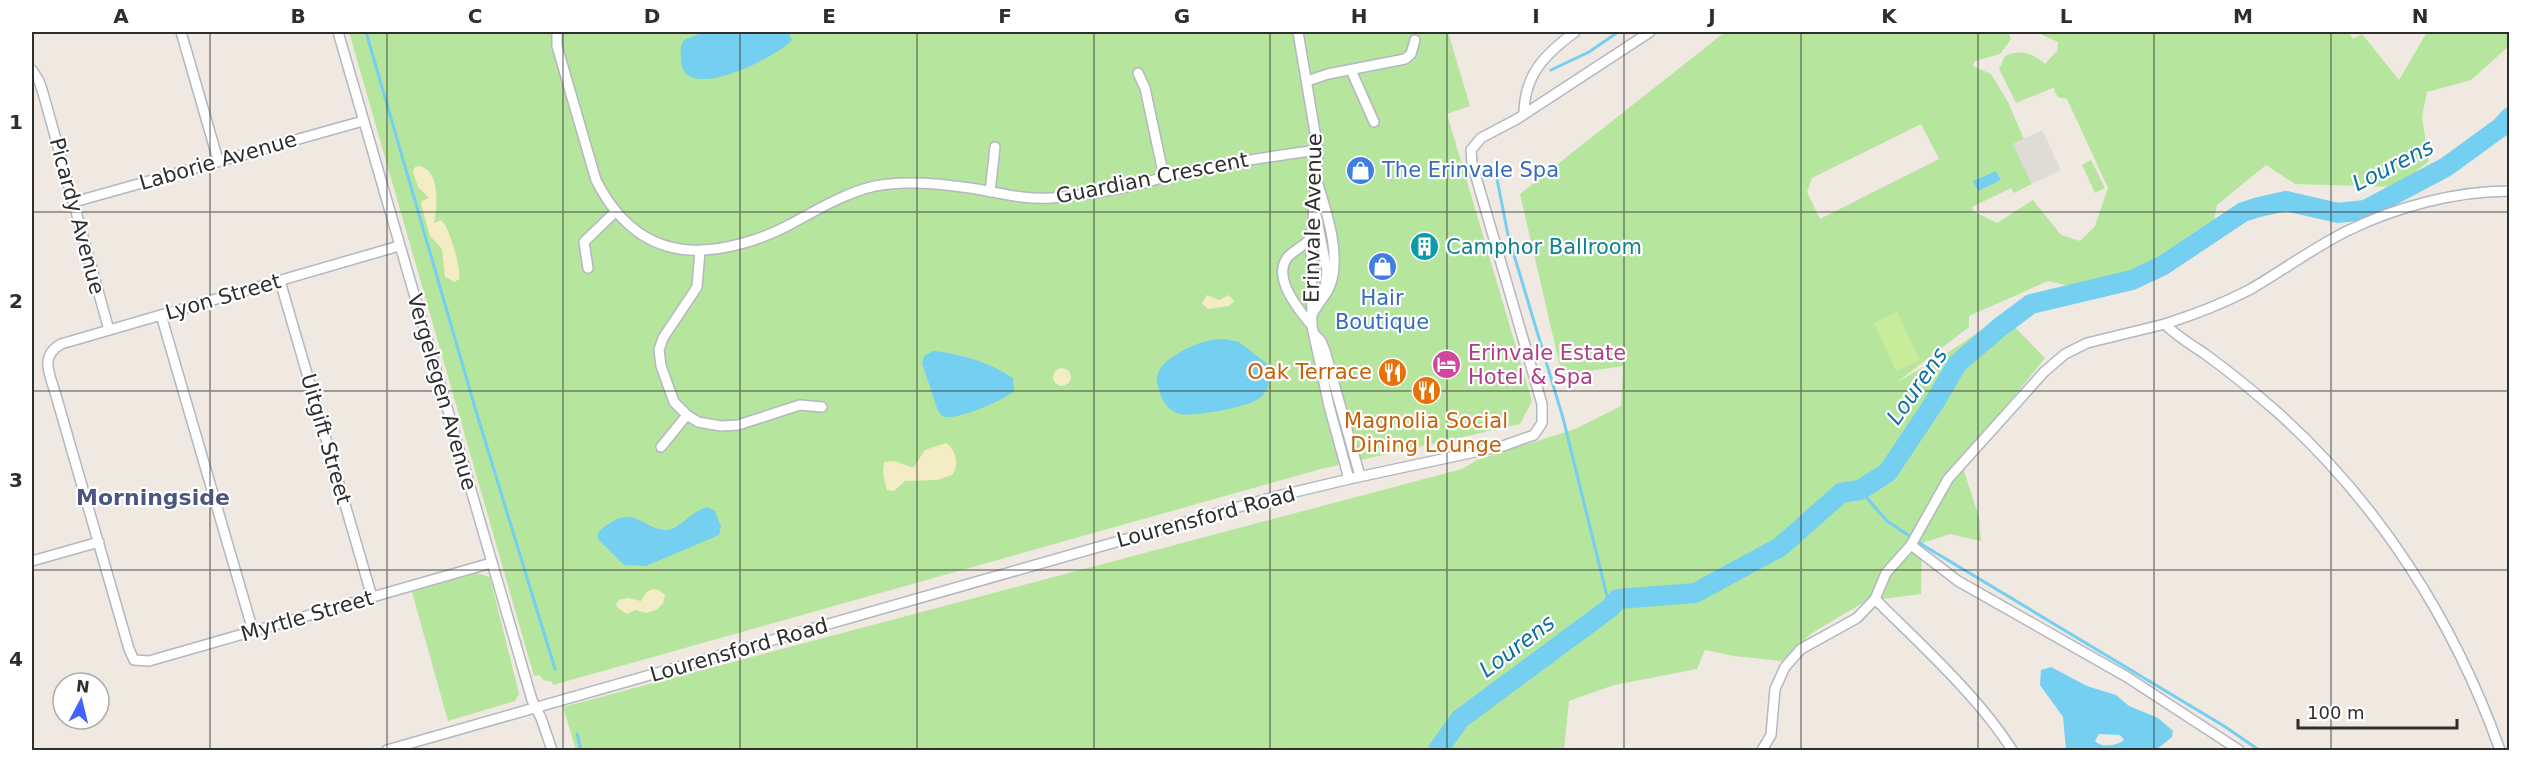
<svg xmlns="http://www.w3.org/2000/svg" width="2541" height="782" font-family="'DejaVu Sans',sans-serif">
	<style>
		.green { fill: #b6e59e; fill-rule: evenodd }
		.sand { fill: #f3ecc5 }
		.pitch { fill: #c9ec9a }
		.plaza { fill: #dfdcd8 }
		.water { fill: #75cff0; fill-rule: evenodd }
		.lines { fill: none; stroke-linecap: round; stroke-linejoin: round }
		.stream { stroke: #75cff0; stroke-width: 3 }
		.river { stroke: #75cff0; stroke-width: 20 }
		.minor-casing { stroke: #b4b7c1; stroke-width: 12 }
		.minor { stroke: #fff; stroke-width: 9 }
		.grid { fill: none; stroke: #2e2e2e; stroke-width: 1.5; stroke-opacity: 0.55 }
		.labels { text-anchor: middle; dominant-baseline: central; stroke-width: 4.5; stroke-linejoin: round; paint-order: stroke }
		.street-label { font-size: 21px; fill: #2e2e2e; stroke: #fff }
		.shop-label { font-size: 21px; fill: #366cbe; stroke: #fff; text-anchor: start }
		.culture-label { font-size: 21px; fill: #0d838f; stroke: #fff; text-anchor: start }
		.hotel-label { font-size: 21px; fill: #b23c85; stroke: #fff; text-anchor: start }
		.food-label { font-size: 21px; fill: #c56008; stroke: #fff; text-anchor: end }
		.water-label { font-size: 22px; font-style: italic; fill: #0d6fa3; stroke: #fff }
		.neighbourhood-label { font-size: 22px; font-weight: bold; fill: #4d5680; stroke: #fff }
		.neatline { fill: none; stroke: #2e2e2e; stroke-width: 2 }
		.grid-label { font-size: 20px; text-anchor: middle; font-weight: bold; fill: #2e2e2e }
	</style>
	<rect width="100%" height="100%" fill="#efe9e1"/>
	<g class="green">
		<polygon points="349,32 1448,32 1470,106 1447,114 1532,401 1520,424 1321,469 553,685 552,682 543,680 539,675 534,676"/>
		<path d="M1725 32H2008L2011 39 2000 54 1975 61 1973 66 1991 74 2008 102 2024 139 2013 144 2032 184 2014 193 2011 188 1972 207 1973 211 1997 223 2033 200 2061 235 2080 241 2095 226 2108 188 2067 99 2058 97 2054 91 2055 87 2016 103 1999 69 2005 56C2020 49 2033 53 2045 64L2057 51 2058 42 2036 32H2349L2353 39 2362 34 2399 80 2427 32H2509V46L2471 80 2427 92 2422 117 2429 161 2396 187 2295 184 2266 165 2217 205 2213 225 2172 252 2138 269 2074 287 2048 281 1969 316V327L1896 383 1958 346 2003 315 2045 358 1961 462 1979 517 1981 541 1950 534 1922 543 1921 594 1866 601 1812 633 1782 661 1734 656 1705 650 1697 669 1614 685 1569 701 1564 750H576L563 707 1462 469 1477 460 1575 429 1621 406 1623 366 1562 375 1520 194ZM1921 124 1939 159 1820 219 1807 192 1812 178Z"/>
		<polygon points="2091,160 2105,188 2095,193 2082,165"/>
		<polygon points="477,573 490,577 519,694 515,701 448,721 412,592"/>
	</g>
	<g class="sand">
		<path d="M420 166C441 172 437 207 434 223L441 220C449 225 462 271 459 279L455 282 445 277 442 249 430 236 421 204 422 201 429 198 418 187 413 172 415 167Z"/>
		<polygon points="1207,295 1219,300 1229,295 1234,301 1229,306 1208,309 1202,303"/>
		<circle cx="1062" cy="377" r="9"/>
		<path d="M946 443C956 449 960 466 952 475L937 480 905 481 894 491 887 490 883 474 884 462 895 461 913 468 925 450Z"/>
		<polygon points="652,589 659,590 665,595 663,604 656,610 646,613 636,610 627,614 618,608 616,604 619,600 628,598 641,601 646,593"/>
	</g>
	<polygon class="pitch" points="1897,312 1920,360 1896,371 1874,323"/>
	<polygon class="plaza" points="2042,130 2061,170 2032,184 2013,144"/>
	<g class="water">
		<path d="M704 32H788L792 40C780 55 685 105 681 62 681 54 679 47 684 40Z"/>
		<polygon points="1996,171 2001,180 1978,191 1973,181"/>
		<path d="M1224 339 1239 342 1267 364C1272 375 1270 390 1260 398 1249 407 1194 417 1180 414 1167 411 1161 398 1158 387 1155 377 1158 369 1166 362 1182 349 1203 339 1224 339Z"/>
		<path d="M933 351C962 354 989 362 1013 378L1014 391C1005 400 957 420 945 417 941 416 941 414 938 411L922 363 924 356Z"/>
		<path d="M708 507 715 511 721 527 719 535 646 566 624 565 598 539C597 532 601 529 607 525 635 504 645 531 668 530 679 529 691 511 708 507Z"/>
		<path d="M2051 667 2087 686 2116 695 2129 706 2158 718 2173 731 2172 737 2156 750H2066L2063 717 2040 685 2041 670ZM2099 734 2120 735 2124 740C2117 746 2101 748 2095 741Z"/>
	</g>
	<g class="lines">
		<g class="stream">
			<polyline points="366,32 476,411 555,669"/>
			<polyline points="1551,70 1589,52 1618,32"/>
			<polyline points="1497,179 1508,235 1563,418 1610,608"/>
			<polyline points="1860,490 1887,521 1926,547 2224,726 2259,750"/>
			<polyline points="577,734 581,750"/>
		</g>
		<polyline class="river" points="1438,750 1460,719 1610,608 1618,599 1695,593 1780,547 1841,493 1860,490 1888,472 1936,400 1957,364 2000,327 2031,304 2132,280 2162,266 2243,212 2259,207 2286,201 2338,213 2365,210 2446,167 2501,127 2510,117"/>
		<defs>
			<g id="minor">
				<polyline points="181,32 218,160"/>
				<polyline points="338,32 532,700 541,718 552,750"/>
				<path d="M557 32V46L596 180C615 218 645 247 689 250 721 252 761 240 789 225 817 210 844 193 875 186 906 180 940 184 970 188 997 192 1023 200 1051 198 1080 196 1112 191 1140 184 1155 180 1169 175 1184 172 1228 163 1273 156 1318 150"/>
				<polyline points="1298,32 1318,150 1311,248 1312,326 1329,406 1349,479"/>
				<polyline points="32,70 39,81 43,93 109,330"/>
				<polyline points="1351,70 1374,122"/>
				<polyline points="1138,73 1145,88 1164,177"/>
				<polyline points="1307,81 1328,74 1405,59 1411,54 1415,40"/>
				<path d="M1524 114C1524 75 1545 54 1575 32"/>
				<path d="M1317 182C1327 212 1346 269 1324 296"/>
				<polyline points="990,192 995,147"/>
				<polyline points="74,202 363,121"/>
				<path d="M399 246 61 344C40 356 49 373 55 392L129 649 134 660 149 661 491 563"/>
				<polyline points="700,251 697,287 663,338 659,350 661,366 674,402 687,415 698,422 721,426 738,425 800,405 822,407"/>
				<polyline points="588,268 584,242 615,212"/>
				<polyline points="280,281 372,597"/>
				<polyline points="1312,314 1324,296 1327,271 1316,215"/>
				<polyline points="161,315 253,631"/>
				<path d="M1312 326C1300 311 1272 279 1287 258 1294 249 1306 246 1312 236"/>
				<polyline points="1314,334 1321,341 1325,351 1360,476"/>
				<polyline points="661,447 687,415"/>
				<polyline points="1911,545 1958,581 2127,677 2239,750"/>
				<polyline points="32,561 99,542"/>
				<path d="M1875 599C1919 643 1979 697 2012 750"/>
				<polyline points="387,750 1270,498 1349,479 1503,446 1534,435 1542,423 1542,404 1472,163 1471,150 1481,138 1517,119 1650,32"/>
				<polyline points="1762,750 1771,735 1775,689 1785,667 1801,649 1857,618 1875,599 1886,573 1911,545 1948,479 2044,372 2065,354 2087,343 2165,324"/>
				<path d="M2500 750C2454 621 2379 503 2276 411 2253 391 2230 372 2205 354 2192 345 2176 336 2165 324 2193 315 2222 304 2249 290 2282 271 2313 248 2347 231 2396 207 2455 191 2510 191"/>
			</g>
		</defs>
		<use href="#minor" class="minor-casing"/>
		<use href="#minor" class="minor"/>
	</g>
	<path class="grid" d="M210 32V750M387 32V750M563 32V750M740 32V750M917 32V750M1094 32V750M1270 32V750M1447 32V750M1624 32V750M1801 32V750M1978 32V750M2154 32V750M2331 32V750M32 212H2510M32 391H2510M32 570H2510"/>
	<defs>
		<symbol id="shop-disc" viewBox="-11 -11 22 22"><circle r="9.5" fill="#3f7fe0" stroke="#fff"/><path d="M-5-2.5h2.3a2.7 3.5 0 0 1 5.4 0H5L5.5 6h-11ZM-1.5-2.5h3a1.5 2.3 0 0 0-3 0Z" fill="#fff"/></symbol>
		<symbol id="building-disc" viewBox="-11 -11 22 22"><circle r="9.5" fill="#0f9aa8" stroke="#fff"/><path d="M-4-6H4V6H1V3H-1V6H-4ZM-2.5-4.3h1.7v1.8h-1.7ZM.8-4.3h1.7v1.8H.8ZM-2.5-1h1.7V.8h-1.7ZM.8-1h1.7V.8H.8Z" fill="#fff"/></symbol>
		<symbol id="hotel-disc" viewBox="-11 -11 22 22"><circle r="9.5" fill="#d1479c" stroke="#fff"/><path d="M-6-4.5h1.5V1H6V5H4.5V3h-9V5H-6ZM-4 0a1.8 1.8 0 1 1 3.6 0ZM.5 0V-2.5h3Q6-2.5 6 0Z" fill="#fff"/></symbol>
		<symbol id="restaurant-disc" viewBox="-11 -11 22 22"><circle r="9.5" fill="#e8710a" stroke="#fff"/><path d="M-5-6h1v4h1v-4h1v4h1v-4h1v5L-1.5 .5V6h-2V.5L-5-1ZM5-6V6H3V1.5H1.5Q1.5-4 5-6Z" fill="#fff"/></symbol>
	</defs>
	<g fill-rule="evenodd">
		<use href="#shop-disc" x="1344" y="154" width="33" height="33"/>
		<use href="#building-disc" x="1408" y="230" width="33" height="33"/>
		<use href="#shop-disc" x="1366" y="250" width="33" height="33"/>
		<use href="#hotel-disc" x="1430" y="348" width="33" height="33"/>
		<use href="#restaurant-disc" x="1376" y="356" width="33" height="33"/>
		<use href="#restaurant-disc" x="1410" y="374" width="33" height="33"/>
	</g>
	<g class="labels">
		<g class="street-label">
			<text transform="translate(218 161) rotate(-16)">Laborie Avenue</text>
			<text transform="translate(1152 178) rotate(-11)">Guardian Crescent</text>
			<text transform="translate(77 216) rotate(75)">Picardy Avenue</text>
			<text transform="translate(1313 218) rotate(-89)">Erinvale Avenue</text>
			<text transform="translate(223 297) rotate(-16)">Lyon Street</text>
			<text transform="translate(442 392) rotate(74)">Vergelegen Avenue</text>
			<text transform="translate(326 439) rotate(74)">Uitgift Street</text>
			<text transform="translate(1206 517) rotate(-15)">Lourensford Road</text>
			<text transform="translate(307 616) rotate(-16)">Myrtle Street</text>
			<text transform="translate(739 650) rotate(-16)">Lourensford Road</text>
		</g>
		<g class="shop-label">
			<text x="1382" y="170">The Erinvale Spa</text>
			<text x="1382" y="298" text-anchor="middle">Hair<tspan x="1382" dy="24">Boutique</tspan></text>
		</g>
		<g class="culture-label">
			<text x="1446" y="247">Camphor Ballroom</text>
		</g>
		<g class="hotel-label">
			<text x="1468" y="353">Erinvale Estate<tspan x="1468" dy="24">Hotel &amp; Spa</tspan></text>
		</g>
		<g class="food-label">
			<text x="1372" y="372">Oak Terrace</text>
			<text x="1426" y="421" text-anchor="middle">Magnolia Social<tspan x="1426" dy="24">Dining Lounge</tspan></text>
		</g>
		<g class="water-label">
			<text transform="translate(2393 165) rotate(-27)">Lourens</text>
			<text transform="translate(1917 386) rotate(-55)">Lourens</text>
			<text transform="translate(1517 646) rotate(-37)">Lourens</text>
		</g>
		<g class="neighbourhood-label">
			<text x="153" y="497">Morningside</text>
		</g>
	</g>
	<rect width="2541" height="782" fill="none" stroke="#ffffff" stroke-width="66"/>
	<g transform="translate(81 701) rotate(7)"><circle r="28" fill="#ffffff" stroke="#ababab" stroke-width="1.5"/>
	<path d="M0-4.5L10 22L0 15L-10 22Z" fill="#4264fb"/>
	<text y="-9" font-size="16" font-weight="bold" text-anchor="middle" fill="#2e2e2e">N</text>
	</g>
	<path d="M2298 719v9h159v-9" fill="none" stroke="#2e2e2e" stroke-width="3"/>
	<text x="2307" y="719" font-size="18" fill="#2e2e2e" stroke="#ffffff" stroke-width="4.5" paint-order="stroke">100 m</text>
	<rect x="33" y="33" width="2475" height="716" class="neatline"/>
	<g class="grid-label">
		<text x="121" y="23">A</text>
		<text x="298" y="23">B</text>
		<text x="475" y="23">C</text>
		<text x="652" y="23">D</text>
		<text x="829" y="23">E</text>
		<text x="1005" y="23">F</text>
		<text x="1182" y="23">G</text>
		<text x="1359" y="23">H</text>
		<text x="1536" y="23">I</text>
		<text x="1712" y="23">J</text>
		<text x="1889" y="23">K</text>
		<text x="2066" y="23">L</text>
		<text x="2243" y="23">M</text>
		<text x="2420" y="23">N</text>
		<text x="16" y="129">1</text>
		<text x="16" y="308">2</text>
		<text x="16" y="487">3</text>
		<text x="16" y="666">4</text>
	</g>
</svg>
